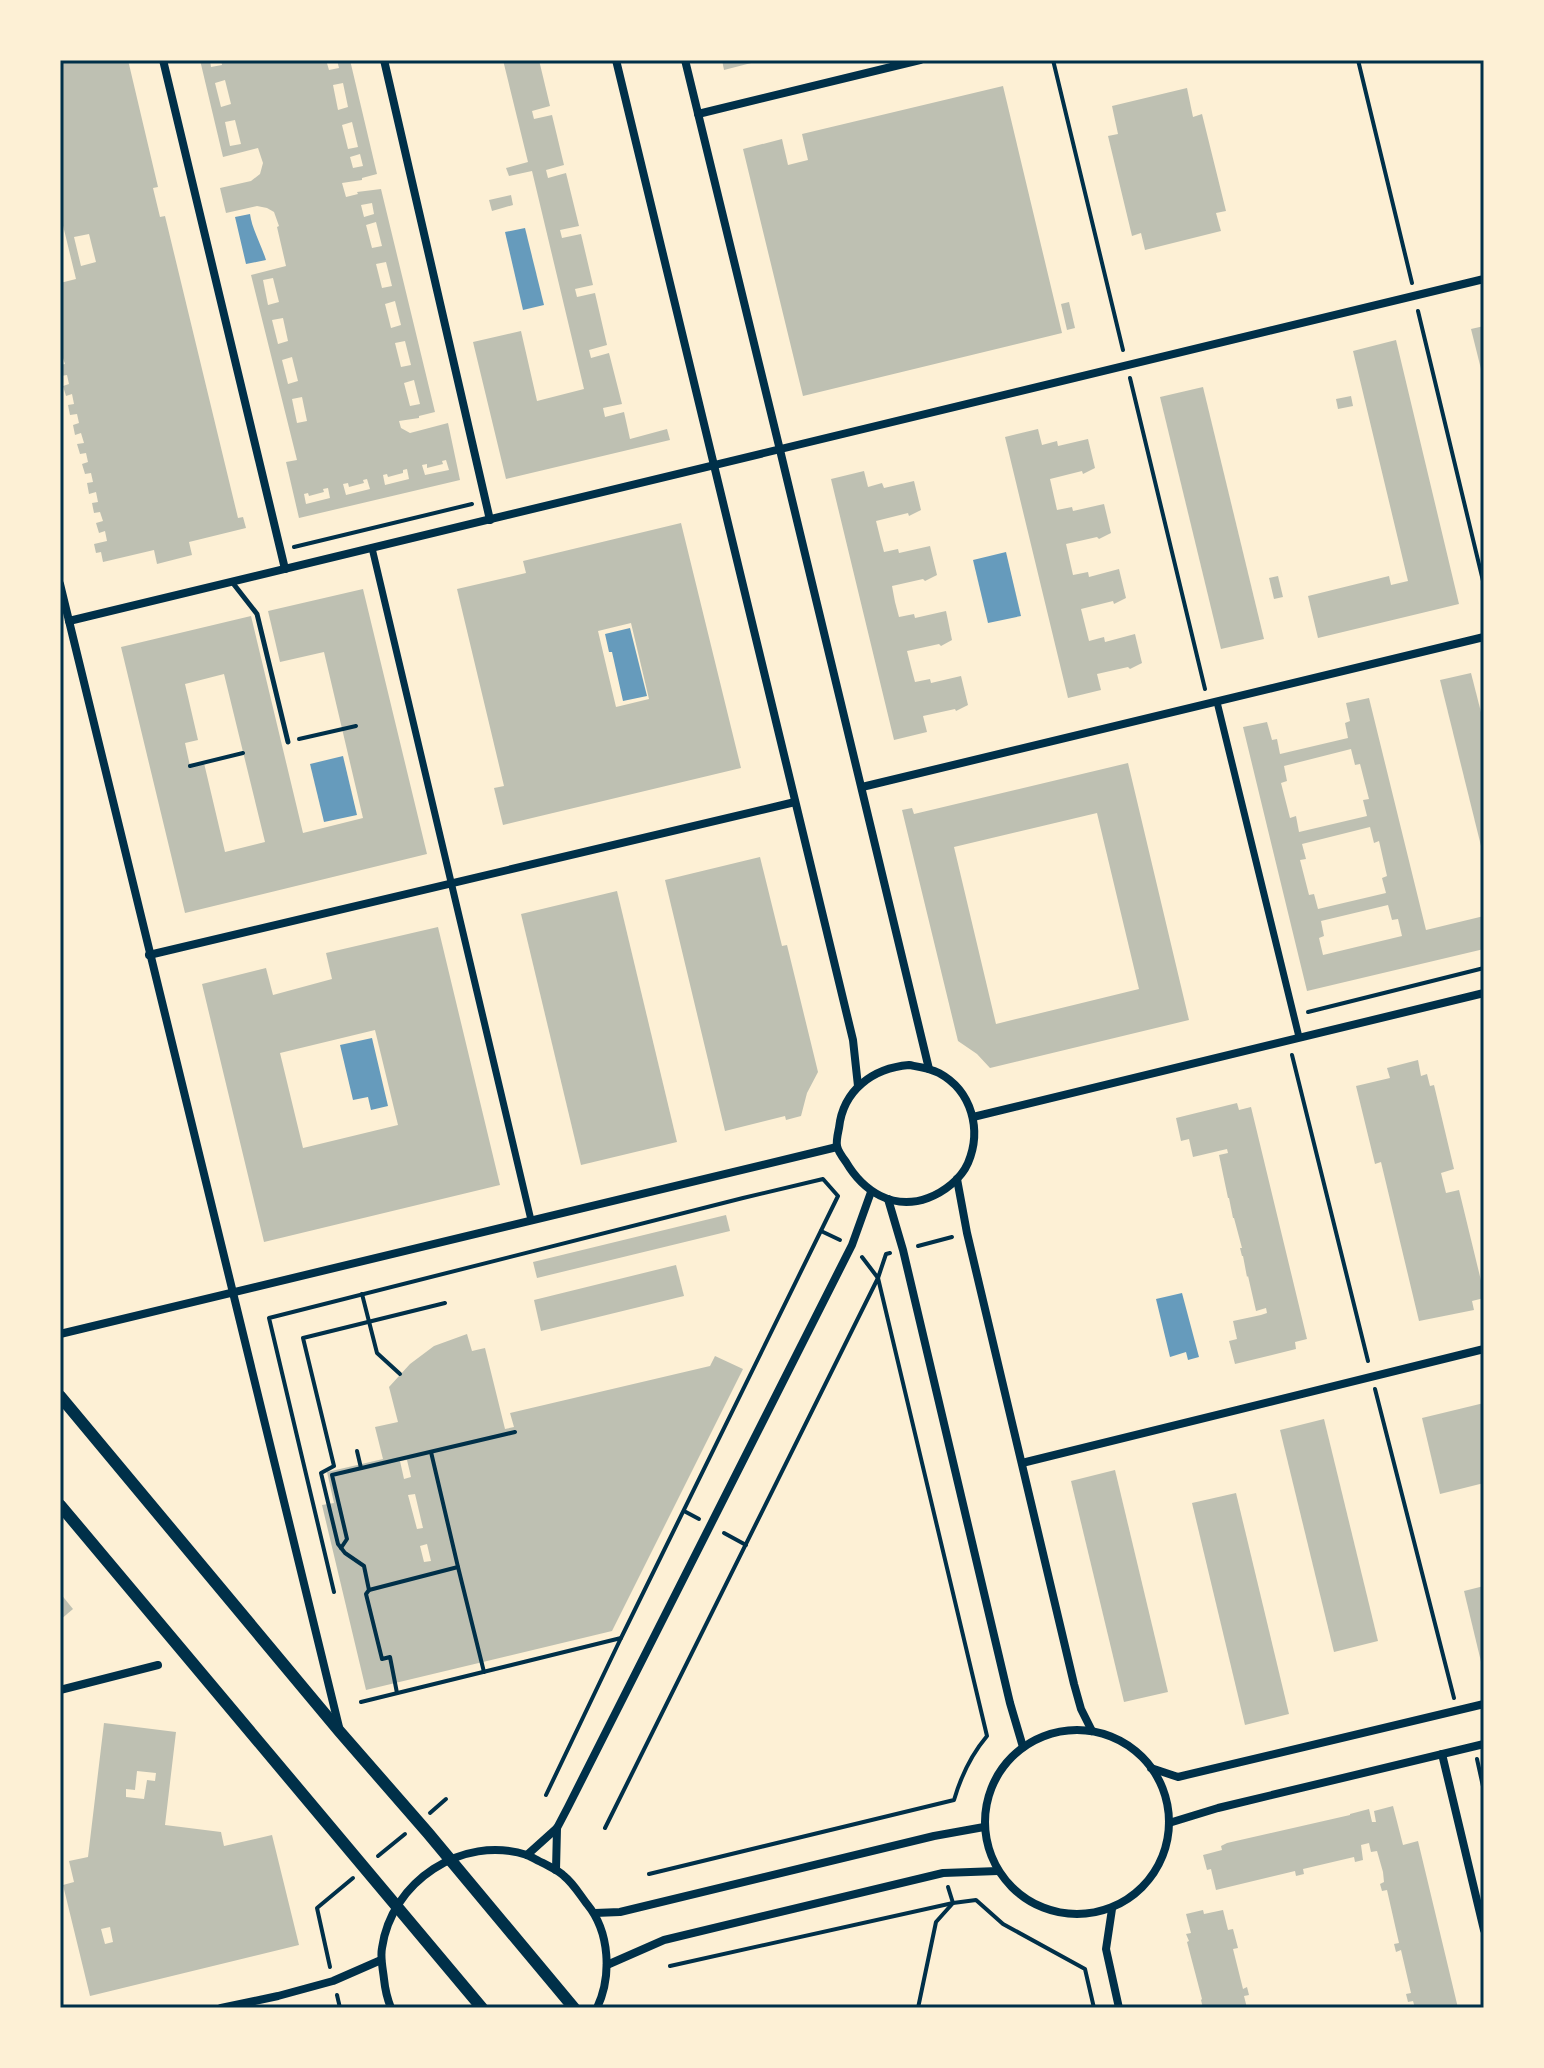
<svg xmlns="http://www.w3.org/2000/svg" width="1544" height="2068" font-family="Mulish,sans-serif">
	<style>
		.water { fill: #669bbc }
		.building { fill: #bec0b2; fill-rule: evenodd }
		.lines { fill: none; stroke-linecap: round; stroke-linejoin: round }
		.path { stroke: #003049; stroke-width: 4 }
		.service { stroke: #003049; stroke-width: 5 }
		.pedestrian { stroke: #003049; stroke-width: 7 }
		.minor { stroke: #003049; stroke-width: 8 }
		.tertiary { stroke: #003049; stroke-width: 12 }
		.neatline { fill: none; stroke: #003049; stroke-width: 3 }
	</style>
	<rect width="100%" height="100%" fill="#fdf0d5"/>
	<g class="water">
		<path d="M250 214C252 229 261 244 266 260L246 264 235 217Z"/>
		<polygon points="525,228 544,305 523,310 505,232"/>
		<polygon points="1006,552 1021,616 988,623 973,560"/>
		<polygon points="630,628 647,696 623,701 612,652 609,652 605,634"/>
		<polygon points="343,756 357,815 324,822 310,764"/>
		<polygon points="372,1038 388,1106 371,1110 368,1097 353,1100 340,1045"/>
		<polygon points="1182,1293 1199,1357 1188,1360 1186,1352 1170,1357 1156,1299"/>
	</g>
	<g class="building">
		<path d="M60 60H128L158 187 153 188 160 217 165 216 238 518 243 517 246 528 189 542 192 555 157 564 154 550 103 562 101 552 96 553 94 544 107 541 105 531 99 533 96 523 103 521 100 512 94 513 92 503 98 502 96 492 89 494 87 483 93 482 91 473 85 474 82 464 88 462 86 453 80 454 77 444 84 443 81 433 75 435 73 425 79 423 77 414 70 415 68 405 74 404 72 394 66 396 63 386 69 384 67 375 61 376 60 372V365L65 364 62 355H60V283L76 279 60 213ZM89 234 96 262 81 266 74 237Z"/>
		<path d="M200 60H210L211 67 222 65 221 60H326L329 70 339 68 337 60H350L377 174 362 178V180L342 183 346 197 358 194 357 192 381 189 435 412 419 416V418L399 421 401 428 410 433 448 423 460 480 299 518 286 462 297 460 251 275 286 266 277 227 279 226 274 212 267 208 257 206 226 213 220 188 251 181 260 174 263 163 258 148 223 157ZM225 80 231 104 221 107 215 83ZM343 83 348 107 338 110 333 85ZM235 120 241 144 230 146 225 122ZM352 122 358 147 348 149 342 125ZM360 154 363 166 353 168 350 157ZM372 203 374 214 364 217 361 205ZM376 222 382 246 372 248 366 225ZM386 262 392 286 382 288 376 264ZM273 278 279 302 268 305 263 280ZM395 301 401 325 391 328 385 304ZM283 318 288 341 278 344 272 320ZM405 341 411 365 401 367 395 343ZM292 357 298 381 288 384 282 360ZM414 380 420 404 410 406 404 383ZM302 397 307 421 297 423 292 399ZM446 460 449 470 425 475 422 465 427 464V468L443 464 442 461ZM407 469 409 479 385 485 383 475 387 474 388 477 403 473V470ZM367 479 370 489 346 495 343 484 348 483 349 487 364 483 363 480ZM328 488 330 498 306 504 304 494 308 493 309 496 324 492 323 489Z"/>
		<polygon points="503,60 539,60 550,106 532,111 534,119 552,115 564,165 546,170 548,178 566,173 579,226 560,230 562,238 581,234 593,285 575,289 577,297 595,293 607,345 589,350 591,358 609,353 622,404 603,408 605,417 624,412 630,439 667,429 670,440 506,479 473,342 521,331 537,401 584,389 532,171 509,176 506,168 528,162"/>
		<polygon points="722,60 759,60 759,61 724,70"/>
		<polygon points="1003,86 1062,333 803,396 743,149 782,139 788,165 808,160 802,134"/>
		<polygon points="1187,88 1193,117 1202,114 1226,211 1216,213 1221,231 1145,250 1141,233 1132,236 1108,136 1118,134 1112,106"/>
		<polygon points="511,195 513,205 492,211 489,200"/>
		<polygon points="1069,302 1075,328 1067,330 1061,304"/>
		<polygon points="1484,326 1484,377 1483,377 1471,329"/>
		<polygon points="1396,340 1459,604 1318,638 1308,596 1389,576 1391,585 1408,581 1353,351"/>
		<polygon points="1203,387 1264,639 1221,649 1160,397"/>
		<polygon points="1351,396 1353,406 1338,409 1336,399"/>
		<polygon points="1038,429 1042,445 1057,441 1058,446 1088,439 1095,468 1083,474 1082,471 1050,479 1057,510 1072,507 1073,511 1104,504 1111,533 1099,539 1097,537 1066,544 1073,575 1088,572 1089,577 1119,569 1126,598 1114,604 1113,601 1081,609 1089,641 1104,637 1105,642 1135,634 1142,663 1130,669 1128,667 1097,674 1101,690 1068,698 1005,437"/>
		<polygon points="864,471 868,487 882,483 884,488 914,481 921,510 909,516 908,513 876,521 880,537 884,552 898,549 899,553 930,546 937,575 925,581 923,579 892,586 895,602 899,617 914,614 915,618 946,611 952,640 941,646 939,644 907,651 911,667 915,682 930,679 931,683 961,676 968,705 956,711 955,709 923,716 927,732 894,740 831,479"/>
		<path d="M681 523 741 768 503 825 494 788 504 786 457 589 526 573 523 561ZM631 623 649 699 616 707 598 631Z"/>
		<polygon points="1278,576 1283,597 1274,599 1269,578"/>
		<path d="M363 589 427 854 185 913 121 647 251 616 303 833 363 818 324 652 280 662 268 611ZM224 674 265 842 225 852 204 763 190 766 185 743 198 740 185 684Z"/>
		<polygon points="1471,673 1484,724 1483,854 1440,680"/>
		<path d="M1369 698 1426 930 1484 916V949L1307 991 1243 727 1267 722 1272 740 1277 739 1280 754 1348 738 1345 723 1350 721 1346 703ZM1351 749 1355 765 1360 764 1369 799 1363 800 1367 816 1299 832 1296 816 1290 818 1281 783 1287 781 1284 766ZM1370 827 1374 843 1379 841 1387 876 1382 878 1386 893 1318 909 1314 894 1309 895 1300 860 1306 859 1302 844ZM1388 905 1392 920 1398 919 1402 936 1323 955 1319 938 1324 936 1321 921Z"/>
		<path d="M1128 763 1189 1020 990 1068 977 1054 958 1041 902 810 912 808 914 814ZM1097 813 1139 989 996 1024 954 847Z"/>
		<polygon points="760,857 782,946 787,945 818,1072 807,1093 801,1116 786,1120 785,1116 725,1131 665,880"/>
		<polygon points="617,891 677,1142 581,1165 521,914"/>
		<path d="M438 927 500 1185 264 1242 202 984 266 968 273 995 332 979 326 953ZM375 1030 398 1125 303 1148 280 1053Z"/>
		<polygon points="1418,1060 1421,1076 1427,1074 1430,1086 1434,1085 1454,1169 1441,1173 1446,1193 1459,1190 1484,1293 1484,1298 1472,1301 1474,1310 1419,1321 1381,1162 1375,1164 1356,1086 1390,1078 1387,1068"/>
		<polygon points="1237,1103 1239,1110 1251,1107 1307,1339 1295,1342 1296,1349 1235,1364 1229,1341 1237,1339 1233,1321 1261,1315 1267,1313 1266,1308 1256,1311 1248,1276 1247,1277 1243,1256 1242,1256 1240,1248 1242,1248 1234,1218 1233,1218 1229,1198 1228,1198 1219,1155 1228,1153 1227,1149 1193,1157 1189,1139 1181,1141 1176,1118"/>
		<polygon points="726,1215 730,1231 537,1278 533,1262"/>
		<polygon points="676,1265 684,1296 541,1331 534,1300"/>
		<path d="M467 1334 472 1351 485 1348 505 1429 514 1427 510 1413 710 1366 715 1356 743 1369 612 1631 366 1690 322 1505 334 1503 327 1472 383 1459 375 1427 398 1422 389 1387 410 1364 434 1346ZM407 1460 411 1477 404 1479 400 1461ZM415 1494 423 1528 417 1529 408 1495ZM427 1544 431 1561 424 1562 420 1546Z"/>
		<polygon points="1484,1403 1484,1483 1440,1494 1422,1418"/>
		<polygon points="1324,1419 1378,1641 1334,1652 1280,1430"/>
		<polygon points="1115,1470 1168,1692 1124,1702 1071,1481"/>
		<polygon points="1236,1493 1289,1714 1245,1725 1192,1503"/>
		<polygon points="1484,1586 1484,1670 1483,1670 1464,1591"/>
		<polygon points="60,1593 73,1609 60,1620"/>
		<path d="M104 1723 176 1732 165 1825 221 1832 224 1846 272 1835 299 1945 90 1996 63 1885 74 1882 69 1861 88 1857ZM137 1771 156 1773 155 1781 147 1780 144 1799 126 1797V1789L135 1790ZM110 1927 113 1942 105 1944 101 1929Z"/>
		<polygon points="1393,1806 1403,1845 1418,1841 1458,2008 1415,2008 1413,2001 1408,2002 1406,1994 1411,1993 1401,1950 1396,1952 1394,1944 1399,1943 1387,1890 1382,1891 1380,1884 1384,1882 1383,1872 1377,1851 1371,1852 1369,1843 1361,1845 1363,1860 1355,1862 1354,1857 1303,1869 1304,1874 1296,1876 1295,1871 1216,1890 1211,1869 1207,1870 1203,1855 1222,1850 1221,1846 1227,1843 1350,1815 1350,1814 1369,1809 1372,1822 1376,1822 1374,1811"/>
		<polygon points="1203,1910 1204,1914 1223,1910 1228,1930 1233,1929 1238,1948 1233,1949 1243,1989 1247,1987 1249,1995 1244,1996 1247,2008 1203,2008 1201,2000 1202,1999 1187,1942 1189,1941 1186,1934 1191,1933 1186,1914"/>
	</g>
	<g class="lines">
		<g class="path">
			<polyline points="1053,60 1123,350"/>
			<polyline points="1358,60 1412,283"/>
			<polyline points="1418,311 1484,585"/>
			<polyline points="1130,378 1205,689"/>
			<polyline points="294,547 472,504"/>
			<polyline points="299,739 356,726"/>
			<polyline points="190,766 243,753"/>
			<polyline points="1308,1012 1484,968"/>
			<polyline points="1292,1055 1368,1361"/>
			<polyline points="821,1231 840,1240"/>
			<polyline points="918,1246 952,1237"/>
			<polyline points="862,1257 878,1278 886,1254 890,1253"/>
			<polyline points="362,1294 377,1353 400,1374"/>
			<polyline points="1375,1389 1454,1698"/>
			<polyline points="357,1451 361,1468"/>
			<polyline points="431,1452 458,1567 369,1590 364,1566 345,1553 338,1544 321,1473 334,1466 303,1338 445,1303"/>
			<polyline points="684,1511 699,1519"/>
			<polyline points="724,1533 746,1545"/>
			<polyline points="341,1548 347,1539 332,1475 515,1432"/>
			<polyline points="458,1567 484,1672"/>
			<polyline points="369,1590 366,1594 382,1659 390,1657 397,1693"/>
			<polyline points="334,1592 269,1318 743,1198 823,1179 838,1196 621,1638 361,1702"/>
			<polyline points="1477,1759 1484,1791"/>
			<polyline points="546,1795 621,1638"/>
			<polyline points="430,1813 446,1799"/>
			<path d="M605 1828 878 1278 987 1736C971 1755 961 1776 954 1800L649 1874"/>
			<polyline points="378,1856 405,1834"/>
			<polyline points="670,1966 953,1903 976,1900 1003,1924 1085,1969 1094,2008"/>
			<polyline points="330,1967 317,1908 353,1878"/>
			<polyline points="337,1995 340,2008"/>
			<polyline points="918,2008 936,1922 953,1903 948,1887"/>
		</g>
		<polyline class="service" points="232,582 257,614 288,742"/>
		<g class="pedestrian">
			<polyline points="372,548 531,1220"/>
			<polyline points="1217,702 1299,1037"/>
		</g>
		<g class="minor">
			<polyline points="163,60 285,569"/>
			<polyline points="384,60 490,520"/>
			<polyline points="616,60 853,1040 858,1086"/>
			<polyline points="685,60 780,450 929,1069"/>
			<polyline points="698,114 920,60"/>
			<polyline points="60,584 339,1727"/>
			<polyline points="69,621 1484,279"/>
			<polyline points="862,787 1484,637"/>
			<polyline points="149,955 795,802"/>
			<path d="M909 1065C920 1067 929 1068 939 1073 972 1091 982 1130 968 1163 961 1179 944 1192 928 1198 893 1211 863 1191 846 1162 843 1158 838 1151 837 1146 836 1141 838 1133 839 1128 843 1090 873 1068 909 1065Z"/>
			<polyline points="973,1117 1484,993"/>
			<polyline points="957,1179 967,1233 1074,1684 1081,1709 1092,1731"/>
			<polyline points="888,1199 903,1250 1010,1703 1023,1747"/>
			<polyline points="60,1334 837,1147"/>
			<polyline points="1022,1463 1484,1349"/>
			<polyline points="60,1690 158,1665"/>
			<circle cx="1077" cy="1822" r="92"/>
			<polyline points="1442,1754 1484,1930"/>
			<polyline points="1151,1768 1178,1777 1484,1704"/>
			<polyline points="1169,1823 1218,1808 1484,1744"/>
			<polyline points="527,1855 557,1828 568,1807 852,1245 871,1192"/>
			<polyline points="556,1870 557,1828"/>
			<polyline points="1112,1909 1106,1949 1119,2008"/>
			<polyline points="595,1913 620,1912 934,1836 984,1827"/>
			<polyline points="607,1965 664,1940 943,1873 998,1871"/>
			<polyline points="221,2008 278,1996 333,1981 381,1960"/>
			<path d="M391 2008C387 1998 385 1989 384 1979 383 1969 380 1958 382 1948 391 1882 462 1834 527 1855 532 1857 538 1861 543 1863 550 1867 558 1870 564 1876 573 1883 580 1895 587 1904 610 1932 612 1976 597 2008"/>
		</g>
		<g class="tertiary">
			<polyline points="60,1396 340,1732 428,1833 574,2008"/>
			<polyline points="60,1505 482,2008"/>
		</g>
	</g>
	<rect width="1544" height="2068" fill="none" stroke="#fdf0d5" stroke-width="124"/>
	<rect x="62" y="62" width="1420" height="1944" class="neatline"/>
</svg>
